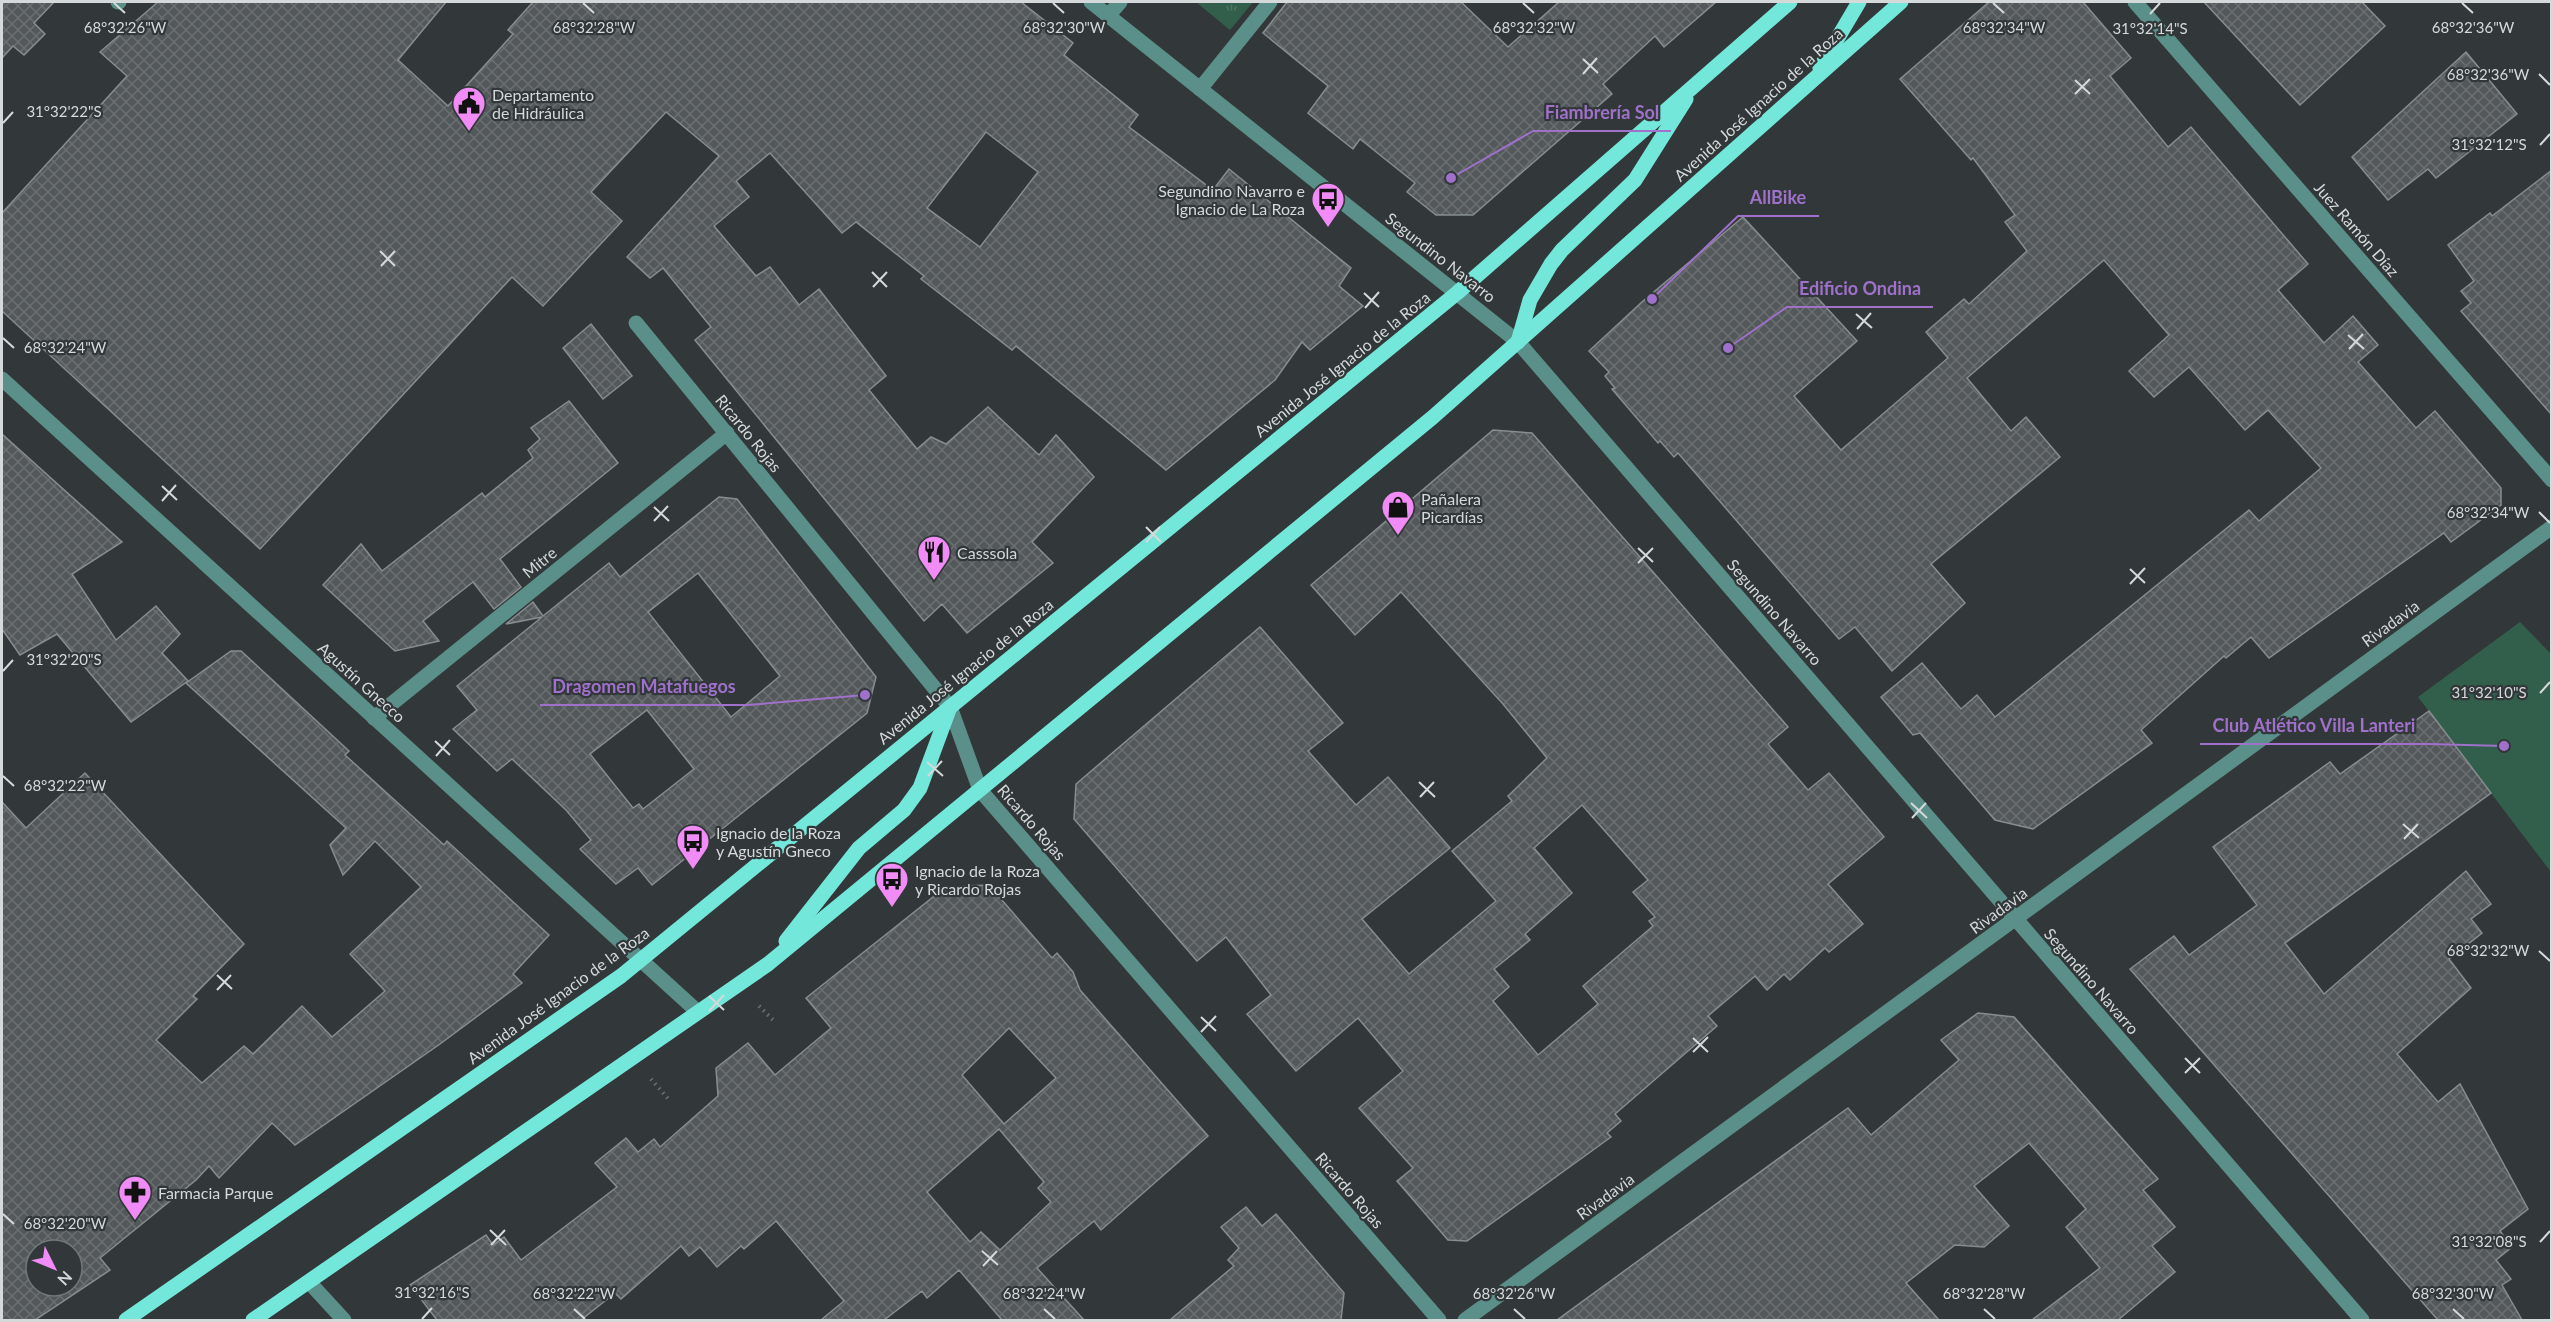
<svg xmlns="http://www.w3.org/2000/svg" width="2553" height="1322" font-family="Lato,sans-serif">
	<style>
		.grass { fill: url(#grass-tufts) }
		.garden { fill: #325f4b }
		.building { fill: url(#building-cross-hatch); stroke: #878d90; stroke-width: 1.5; fill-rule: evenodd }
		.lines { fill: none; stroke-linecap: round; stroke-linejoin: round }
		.path { stroke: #6b7071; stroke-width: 4; stroke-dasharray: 1.5 4.5; stroke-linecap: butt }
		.minor { stroke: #5b8f89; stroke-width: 15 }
		.major { stroke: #74e7db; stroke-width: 15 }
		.ticks { fill: none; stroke: #d5d9da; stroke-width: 2 }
		.labels { text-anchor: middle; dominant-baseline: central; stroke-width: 4.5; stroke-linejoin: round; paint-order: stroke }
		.poi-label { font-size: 16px; fill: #d5d9da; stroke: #323839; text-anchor: start }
		.street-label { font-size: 16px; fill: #d5d9da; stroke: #323839 }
		.ticks-label { font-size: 15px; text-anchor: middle; fill: #d5d9da; stroke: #323839; stroke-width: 4.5; stroke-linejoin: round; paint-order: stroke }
		.leader { fill: none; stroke: #9f71ca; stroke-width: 2 }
		.callout-dot { fill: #9f71ca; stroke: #323839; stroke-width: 2 }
		.callout-label { font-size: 18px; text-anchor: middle; font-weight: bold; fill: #9f71ca; stroke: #323839; stroke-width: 4.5; stroke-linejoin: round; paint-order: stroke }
	</style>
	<defs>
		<pattern id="grass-tufts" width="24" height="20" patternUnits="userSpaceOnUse" patternTransform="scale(1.5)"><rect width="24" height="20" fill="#325f4b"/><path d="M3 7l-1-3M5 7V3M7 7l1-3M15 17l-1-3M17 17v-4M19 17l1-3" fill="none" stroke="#4f7564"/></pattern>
		<pattern id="building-cross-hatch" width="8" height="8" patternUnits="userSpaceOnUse" patternTransform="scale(1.5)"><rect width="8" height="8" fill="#53585b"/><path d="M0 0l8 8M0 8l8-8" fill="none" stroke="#6b6f72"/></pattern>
	</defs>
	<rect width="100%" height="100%" fill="#323839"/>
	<polygon class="grass" points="1196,2 1253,2 1230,30"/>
	<polygon class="garden" points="2520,622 2551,654 2551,872 2418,697"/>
	<g class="building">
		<polygon points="2,2 54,2 34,23 45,34 24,55 13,46 2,58"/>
		<path d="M158 2H446L398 60 448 106 513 34 508 30 533 2H1021L1073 43 1064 55 1138 115 1129 127 1213 190 1229 169 1351 268 1339 286 1363 306 1310 350 1302 342 1275 380 1166 470 1016 346 1012 350 921 279 924 276 856 222 842 233 770 153 736 181 749 197 714 226 756 276 770 267 799 305 819 289 886 376 869 390 917 449 931 437 946 444 988 407 1039 455 1056 435 1094 477 1032 542 1053 563 967 633 942 604 924 621 695 340 711 327 663 268 650 278 627 257 719 156 666 112 591 192 622 221 543 306 512 277 260 549 2 311V213L127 76 100 52ZM986 132 1038 172 980 247 927 208Z"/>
		<polygon points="1287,2 1461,2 1508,47 1559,2 1716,2 1664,47 1655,36 1603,84 1612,94 1473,215 1436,215 1407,192 1415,183 1360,139 1353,149 1308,113 1328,86 1263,33"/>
		<polygon points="1989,2 2083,2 2131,58 2110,76 2168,147 2191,127 2308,264 2278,290 2324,343 2353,316 2378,345 2358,362 2416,428 2435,411 2501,488 2501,505 2451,542 2444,533 2269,658 2251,637 2226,658 2224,656 2141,730 2152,743 2033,829 1995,820 1920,733 1913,735 1881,697 1922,663 1961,709 1977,695 1995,717 2249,510 2259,521 2321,468 2268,410 2245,430 2189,367 2154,397 2129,371 2169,335 2104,260 1967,378 2011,431 2026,417 2060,457 1931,564 1965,603 1892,671 1855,627 1839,639 1678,453 1674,457 1660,441 1658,443 1612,389 1615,388 1605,376 1609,372 1589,351 1643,301 1743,217 1857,341 1794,396 1841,450 1948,358 1926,332 1964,299 1969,304 2027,251 2005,222 2015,215 1973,158 1971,160 1900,79"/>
		<polygon points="2204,2 2362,2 2385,26 2300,105"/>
		<polygon points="2466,52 2517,114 2436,178 2428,169 2388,200 2352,157"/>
		<polygon points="2552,170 2552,415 2461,311 2471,303 2461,291 2474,281 2448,245 2490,213 2492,216"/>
		<polygon points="591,324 632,376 603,399 563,348"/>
		<polygon points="569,401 618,463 500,559 521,587 494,609 473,582 423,621 439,641 395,651 323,585 361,544 382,571 482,493 485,497 533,458 528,450 540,439 531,428"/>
		<path d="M1493 430 1532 433 1788 727 1768 744 1808 790 1829 773 1884 837 1828 884 1863 924 1829 952 1825 948 1790 980 1784 974 1767 990 1755 976 1708 1016 1717 1026 1615 1114 1621 1121 1607 1133 1611 1137 1467 1241 1448 1240 1397 1181 1413 1168 1359 1108 1403 1071 1358 1018 1296 1071 1247 1014 1271 995 1226 937 1197 961 1074 819 1076 784 1260 627 1343 723 1308 751 1356 805 1388 777 1450 848 1362 919 1409 974 1496 901 1452 851 1512 801 1508 796 1547 758 1503 704 1401 592 1355 635 1311 585ZM1582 805 1648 880 1633 892 1655 917 1649 921 1653 926 1583 986 1598 1004 1538 1055 1493 1001 1509 987 1494 969 1530 940 1525 934 1572 893 1534 848Z"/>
		<polygon points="2,434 122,542 72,574 116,640 156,606 180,634 162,653 188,681 131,722 57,634 20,655 2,629"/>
		<path d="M719 497 737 499 876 677 867 713 652 885 638 868 616 884 580 849 591 840 566 810 512 759 497 771 453 729 477 710 457 686 542 617 506 624 533 602 543 616 609 563 620 577ZM698 573 780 676 731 717 648 612ZM647 710 694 769 643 809 639 804 633 808 590 754Z"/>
		<path d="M231 651H241L349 751 345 755 444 845 447 841 549 935 513 974 522 983 440 1044 295 1145 272 1123 219 1178 209 1166 196 1180 100 1258 110 1270 35 1320H2V802L26 828 85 773 244 944 193 996 197 999 156 1040 202 1083 244 1046 253 1054 302 1006 332 1037 385 991 350 954 421 887 375 841 343 875 330 845 346 828 186 683ZM36 1250H72V1286H36Z"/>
		<polygon points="2429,711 2491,793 2285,943 2324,994 2466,871 2491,904 2471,919 2482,933 2449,959 2471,988 2397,1054 2438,1102 2460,1084 2528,1209 2500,1231 2512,1247 2496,1260 2511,1279 2502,1285 2522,1320 2438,1320 2130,969 2174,936 2189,955 2257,905 2213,847 2330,762 2340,774"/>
		<path d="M989 885 1052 958 1057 953 1073 972 1080 990 1208 1136 1101 1230 1094 1221 1037 1268 1084 1320H1002L959 1270 927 1298 922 1291 884 1320H821L844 1301 776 1221 744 1249 741 1246 717 1267 700 1247 689 1256 681 1246 621 1299 615 1293 581 1320H437L410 1285 486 1235 493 1245 504 1237 521 1260 617 1187 595 1163 626 1138 638 1152 654 1139 660 1147 718 1096 716 1068 748 1043 775 1075 831 1028 806 998 947 886 954 892 962 886ZM1009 1028 1056 1078 1004 1124 962 1075ZM999 1129 1044 1182 1038 1188 1051 1202 1000 1250 981 1232 970 1242 927 1192Z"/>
		<polygon points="1978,1013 2014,1017 2158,1179 2143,1190 2175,1227 2152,1246 2175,1272 2118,1320 2032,1320 2100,1268 2066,1227 2086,1209 2029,1143 1974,1186 2009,1226 1984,1247 1955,1245 1906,1283 1939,1320 1557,1320 1848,1108 1871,1135 1959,1060 1941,1040"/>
		<polygon points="1246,1207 1262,1226 1276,1214 1344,1293 1341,1320 1170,1320 1234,1266 1228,1260 1239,1248 1221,1227"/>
	</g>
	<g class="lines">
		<g class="path">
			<polyline points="759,1006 773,1020"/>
			<polyline points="651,1079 670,1101"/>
		</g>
		<g class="minor">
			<polyline points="118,2 119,2"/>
			<polyline points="1091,2 1518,342 2362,1320"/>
			<polyline points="2135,2 2552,480"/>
			<polyline points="1108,16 1120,2"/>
			<polyline points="1200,89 1270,2"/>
			<polyline points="636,323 950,707 980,790 1439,1320"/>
			<polyline points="2,379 698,1012"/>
			<polyline points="374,718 727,433"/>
			<polyline points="309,1282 344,1320"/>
			<polyline points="1465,1320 2552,527"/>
		</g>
		<g class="major">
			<polyline points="1820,68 1859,2"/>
			<polyline points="1518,342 1530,300 1551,264 1562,250 1635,180 1686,99"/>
			<polyline points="786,941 859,848 904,810 920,788 950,707"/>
			<polyline points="126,1320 621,976 1457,293 1790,2"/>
			<polyline points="253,1320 768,964 1433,417 1901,2"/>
		</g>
	</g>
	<path class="ticks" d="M114 3 125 13M583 3 594 13M1053 3 1064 13M1523 3 1534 13M1993 3 2004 13M2462 3 2473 13M2150 14 2160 3M1583 59 1598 73M1583 74 1597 58M2539 74 2550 85M2075 80 2090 94M2075 94 2090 79M3 123 13 112M2540 145 2550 134M380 251 395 266M381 266 395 251M872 272 887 287M873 287 887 272M1364 293 1379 307M1365 308 1379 292M1856 314 1872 328M1857 329 1871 313M2348 335 2364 349M3 338 14 348M2349 349 2363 334M162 486 177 500M162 501 176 485M654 507 669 521M2539 512 2550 523M654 521 668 506M1146 527 1161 542M1146 542 1160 527M1638 548 1653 562M1638 563 1653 548M2130 569 2145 583M2130 584 2145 568M3 671 13 660M2540 693 2550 682M435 741 450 755M436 756 450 740M927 762 943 776M3 776 14 786M928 776 942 761M1419 782 1435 797M1420 797 1434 782M1911 803 1927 818M1912 818 1926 803M2403 824 2419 838M2404 839 2418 824M2539 951 2550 961M217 975 232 989M217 990 231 975M709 996 724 1010M709 1011 724 995M1201 1017 1216 1031M1201 1032 1216 1016M1693 1038 1708 1052M1693 1052 1708 1037M2185 1058 2200 1073M2185 1073 2200 1058M3 1214 14 1224M490 1230 506 1245M2540 1242 2550 1231M491 1245 505 1230M982 1251 998 1265M983 1266 997 1251M574 1309 585 1319M1044 1309 1055 1319M1514 1309 1525 1319M1984 1309 1995 1319M2453 1309 2464 1319M422 1319 432 1308"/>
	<defs>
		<symbol id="civic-pin" viewBox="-11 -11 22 30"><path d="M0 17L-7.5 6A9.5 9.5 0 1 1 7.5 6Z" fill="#f18bf5" stroke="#323839"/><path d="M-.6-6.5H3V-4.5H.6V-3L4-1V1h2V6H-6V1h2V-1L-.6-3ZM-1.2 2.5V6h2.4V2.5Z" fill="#111"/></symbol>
		<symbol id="bus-pin" viewBox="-11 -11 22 30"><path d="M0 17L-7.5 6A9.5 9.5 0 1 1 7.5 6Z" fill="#f18bf5" stroke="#323839"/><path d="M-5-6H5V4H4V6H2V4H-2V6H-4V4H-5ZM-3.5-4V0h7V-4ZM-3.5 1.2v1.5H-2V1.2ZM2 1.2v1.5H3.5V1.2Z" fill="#111"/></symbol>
		<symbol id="shop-pin" viewBox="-11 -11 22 30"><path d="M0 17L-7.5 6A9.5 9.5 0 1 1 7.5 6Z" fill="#f18bf5" stroke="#323839"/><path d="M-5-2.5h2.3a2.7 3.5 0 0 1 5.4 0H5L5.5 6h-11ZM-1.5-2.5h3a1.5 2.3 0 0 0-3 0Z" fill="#111"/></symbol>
		<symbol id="restaurant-pin" viewBox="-11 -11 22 30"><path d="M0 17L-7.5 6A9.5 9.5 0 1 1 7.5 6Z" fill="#f18bf5" stroke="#323839"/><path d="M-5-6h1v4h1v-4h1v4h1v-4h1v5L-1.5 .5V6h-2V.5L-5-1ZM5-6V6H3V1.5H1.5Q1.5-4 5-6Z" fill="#111"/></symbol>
		<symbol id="pharmacy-pin" viewBox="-11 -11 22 30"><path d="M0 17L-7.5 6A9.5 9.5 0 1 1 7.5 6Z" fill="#f18bf5" stroke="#323839"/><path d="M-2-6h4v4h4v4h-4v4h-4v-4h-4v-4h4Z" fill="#111"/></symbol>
	</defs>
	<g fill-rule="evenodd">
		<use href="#civic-pin" x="450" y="84" width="38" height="52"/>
		<use href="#bus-pin" x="1309" y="180" width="38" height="52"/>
		<use href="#shop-pin" x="1379" y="488" width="38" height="52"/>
		<use href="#restaurant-pin" x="915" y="533" width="38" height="52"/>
		<use href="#bus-pin" x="674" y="822" width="38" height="52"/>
		<use href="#bus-pin" x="873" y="860" width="38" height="52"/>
		<use href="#pharmacy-pin" x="116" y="1173" width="38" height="52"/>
	</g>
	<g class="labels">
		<g class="poi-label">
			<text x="492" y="94">Departamento<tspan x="492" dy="18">de Hidráulica</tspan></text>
			<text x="1305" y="190" text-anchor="end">Segundino Navarro e<tspan x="1305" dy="18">Ignacio de La Roza</tspan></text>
			<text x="1421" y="498">Pañalera<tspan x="1421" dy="18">Picardías</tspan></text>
			<text x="957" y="552">Casssola</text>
			<text x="716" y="832">Ignacio de la Roza<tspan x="716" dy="18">y Agustín Gneco</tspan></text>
			<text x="915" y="870">Ignacio de la Roza<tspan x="915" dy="18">y Ricardo Rojas</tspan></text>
			<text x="158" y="1192">Farmacia Parque</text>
		</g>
		<g class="street-label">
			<text transform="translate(1758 104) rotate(-42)">Avenida José Ignacio de la Roza</text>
			<text transform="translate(2357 229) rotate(49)">Juez Ramón Díaz</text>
			<text transform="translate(1441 257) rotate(38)">Segundino Navarro</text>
			<text transform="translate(1342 364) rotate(-39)">Avenida José Ignacio de la Roza</text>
			<text transform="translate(749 433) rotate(51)">Ricardo Rojas</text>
			<text transform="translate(539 562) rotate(-39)">Mitre</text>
			<text transform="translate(1775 612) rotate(49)">Segundino Navarro</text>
			<text transform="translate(2390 623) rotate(-36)">Rivadavia</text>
			<text transform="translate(965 671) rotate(-39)">Avenida José Ignacio de la Roza</text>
			<text transform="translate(362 682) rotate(42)">Agustín Gnecco</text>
			<text transform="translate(1032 822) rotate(49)">Ricardo Rojas</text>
			<text transform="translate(1998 910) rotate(-36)">Rivadavia</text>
			<text transform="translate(2092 981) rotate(49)">Segundino Navarro</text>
			<text transform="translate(558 995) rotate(-36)">Avenida José Ignacio de la Roza</text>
			<text transform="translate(1350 1190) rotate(49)">Ricardo Rojas</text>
			<text transform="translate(1605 1196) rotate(-36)">Rivadavia</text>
		</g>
	</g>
	<g class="ticks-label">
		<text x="2473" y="33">68°32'36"W</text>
		<text x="594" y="33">68°32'28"W</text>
		<text x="1064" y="33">68°32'30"W</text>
		<text x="2004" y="33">68°32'34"W</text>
		<text x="125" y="33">68°32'26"W</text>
		<text x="1534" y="33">68°32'32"W</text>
		<text x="2150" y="34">31°32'14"S</text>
		<text x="2488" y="80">68°32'36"W</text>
		<text x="64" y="117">31°32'22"S</text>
		<text x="2489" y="150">31°32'12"S</text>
		<text x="65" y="353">68°32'24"W</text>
		<text x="2488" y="518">68°32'34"W</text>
		<text x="64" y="665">31°32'20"S</text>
		<text x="2489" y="698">31°32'10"S</text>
		<text x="65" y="791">68°32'22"W</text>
		<text x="2488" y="956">68°32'32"W</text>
		<text x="65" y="1229">68°32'20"W</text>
		<text x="2489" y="1247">31°32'08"S</text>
		<text x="432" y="1298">31°32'16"S</text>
		<text x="574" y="1299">68°32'22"W</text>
		<text x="1044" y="1299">68°32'24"W</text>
		<text x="1514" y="1299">68°32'26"W</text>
		<text x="1984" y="1299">68°32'28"W</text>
		<text x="2453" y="1299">68°32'30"W</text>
	</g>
	<path class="leader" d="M1451 178L1533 131H1671M1652 299L1738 216H1819M1728 348L1787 307H1933M865 695L748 705H540M2504 746L2428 744H2200"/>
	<g class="callout-dot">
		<circle cx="1451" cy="178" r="6"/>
		<circle cx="1652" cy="299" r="6"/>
		<circle cx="1728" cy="348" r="6"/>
		<circle cx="865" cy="695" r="6"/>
		<circle cx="2504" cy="746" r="6"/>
	</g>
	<g class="callout-label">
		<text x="1602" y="119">Fiambrería Sol</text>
		<text x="1778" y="204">AllBike</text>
		<text x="1860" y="295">Edificio Ondina</text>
		<text x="644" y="693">Dragomen Matafuegos</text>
		<text x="2314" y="732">Club Atlético Villa Lanteri</text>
	</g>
	<rect width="2553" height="1322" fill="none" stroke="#d5d9da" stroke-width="6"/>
	<g transform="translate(54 1268) rotate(133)"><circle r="28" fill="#323839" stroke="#737879" stroke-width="1.5"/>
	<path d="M0-4.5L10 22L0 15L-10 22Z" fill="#f18bf5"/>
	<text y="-9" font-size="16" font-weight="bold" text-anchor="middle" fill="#d5d9da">N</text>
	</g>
</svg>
